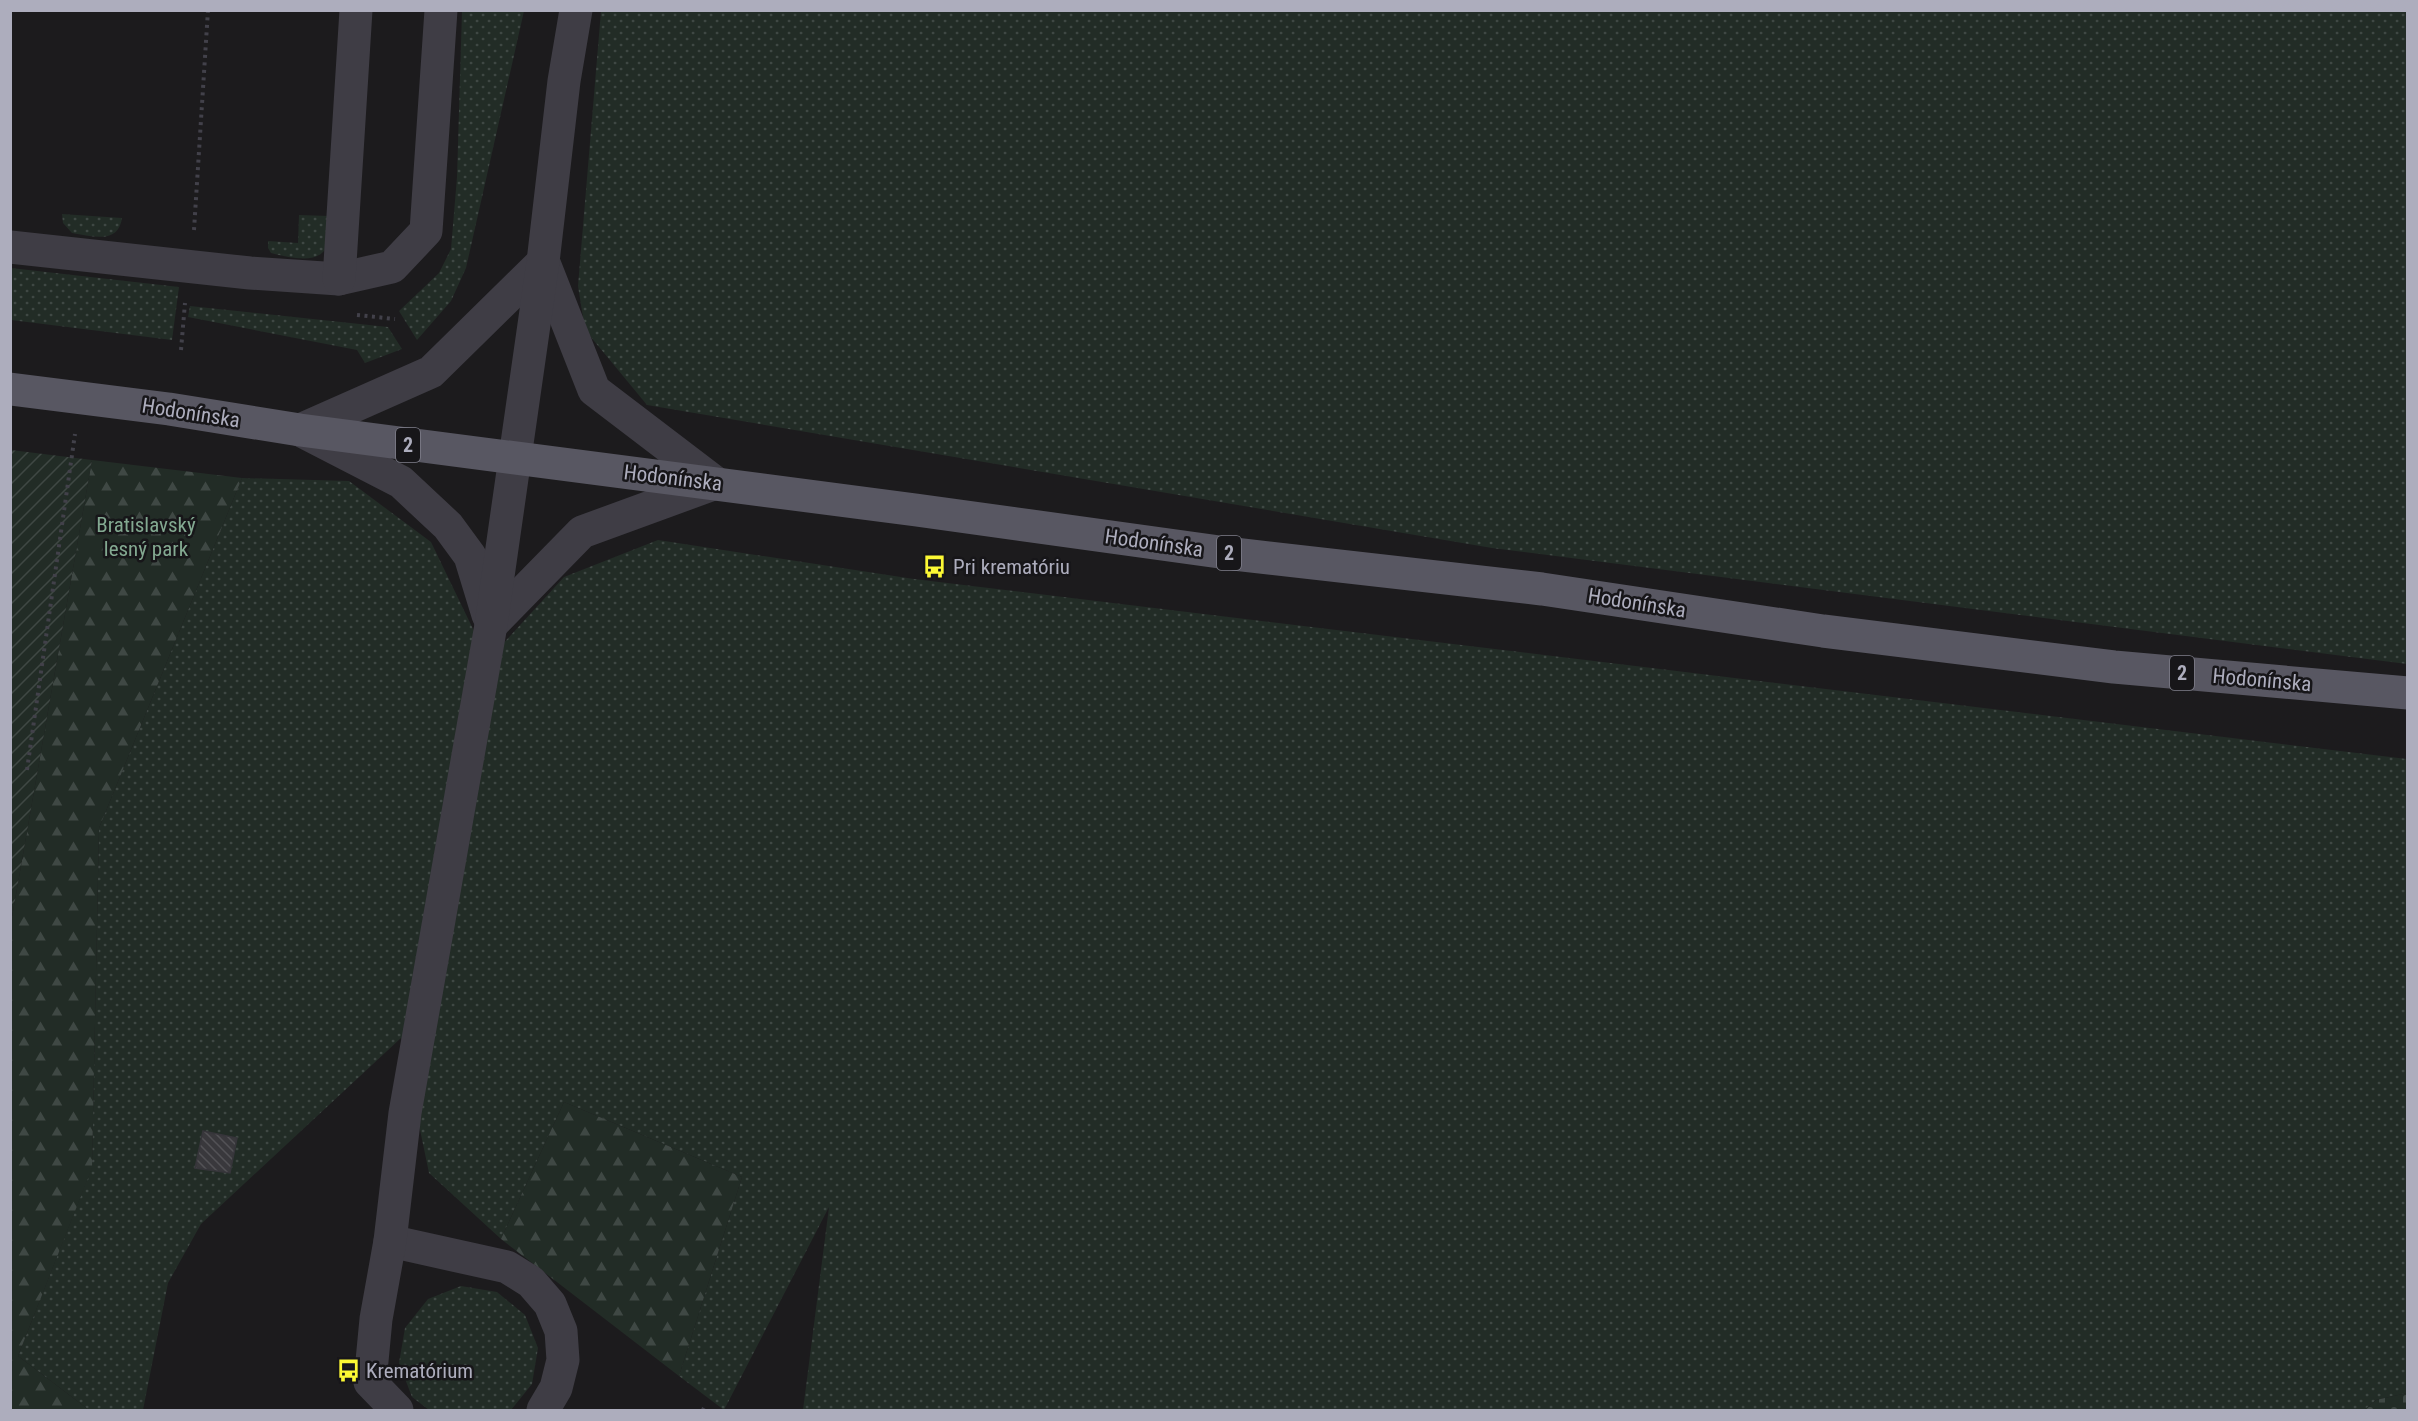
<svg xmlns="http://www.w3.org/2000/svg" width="2418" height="1421" font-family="'Roboto Condensed',sans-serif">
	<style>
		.grass { fill: url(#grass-dots) }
		.forest { fill: url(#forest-firs) }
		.cemetery { fill: url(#cemetery-stones) }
		.garden { fill: url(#garden-furrows) }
		.building { fill: url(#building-back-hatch); stroke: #36353a; stroke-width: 1.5 }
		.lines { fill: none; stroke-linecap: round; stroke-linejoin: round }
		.path { stroke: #42414a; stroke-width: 4; stroke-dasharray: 3 4.5; stroke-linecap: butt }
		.minor { stroke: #3f3d45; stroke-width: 33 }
		.major { stroke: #585762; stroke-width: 33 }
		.labels { text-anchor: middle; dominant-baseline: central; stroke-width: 5; stroke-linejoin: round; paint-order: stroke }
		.shield { fill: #171619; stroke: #80808c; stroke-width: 1.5 }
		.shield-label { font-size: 20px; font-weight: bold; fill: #adadbd }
		.street-label { font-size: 21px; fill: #adadbd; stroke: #171619 }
		.park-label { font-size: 21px; fill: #83a991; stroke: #171619 }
		.poi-label { font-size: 21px; fill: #adadbd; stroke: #171619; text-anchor: start }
	</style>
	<defs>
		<pattern id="grass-dots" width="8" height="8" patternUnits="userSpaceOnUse" patternTransform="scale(1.5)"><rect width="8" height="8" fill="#222c26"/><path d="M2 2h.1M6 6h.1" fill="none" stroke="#3f4844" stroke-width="1.8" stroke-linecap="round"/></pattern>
		<pattern id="forest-firs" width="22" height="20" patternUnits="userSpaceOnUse" patternTransform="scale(1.5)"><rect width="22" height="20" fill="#222c26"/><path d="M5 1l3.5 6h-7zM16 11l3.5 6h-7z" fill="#3f4844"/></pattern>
		<pattern id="cemetery-stones" width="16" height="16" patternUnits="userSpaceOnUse" patternTransform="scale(1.5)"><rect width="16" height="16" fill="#222c26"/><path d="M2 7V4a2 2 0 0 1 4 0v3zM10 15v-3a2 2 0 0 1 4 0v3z" fill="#3f4844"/></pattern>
		<pattern id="garden-furrows" width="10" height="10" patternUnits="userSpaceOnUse" patternTransform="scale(1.5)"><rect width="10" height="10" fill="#222c26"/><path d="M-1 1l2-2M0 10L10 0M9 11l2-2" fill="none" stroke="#3f4844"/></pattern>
		<pattern id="building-back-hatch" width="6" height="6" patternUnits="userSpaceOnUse" patternTransform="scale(1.5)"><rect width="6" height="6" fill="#39383c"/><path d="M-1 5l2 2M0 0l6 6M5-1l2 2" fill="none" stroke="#535256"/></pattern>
	</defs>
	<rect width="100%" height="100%" fill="#1c1b1d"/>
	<g class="grass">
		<polygon points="462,11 524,11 466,268 451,301 417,340 399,311 439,273 451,249 457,177"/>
		<polygon points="601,11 2407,11 2407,664 1492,548 647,405 585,330 578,286"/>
		<path d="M62 214 122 218C118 245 92 236 72 233L63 223Z"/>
		<path d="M299 215 329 216C329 225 329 236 327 245 321 266 287 257 271 253L268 248V241L298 243Z"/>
		<polygon points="11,268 179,287 172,340 11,320"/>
		<polygon points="190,306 388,327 402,349 365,363 357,350 188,317"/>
		<polygon points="242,478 349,481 431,542 488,660 564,577 658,540 914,579 2407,759 2407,1393 2376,1400 2364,1410 803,1410 829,1207 724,1410 679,1376 742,1177 564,1102 501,1239 429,1173 401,1038 201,1224 168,1283 143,1410 89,1410 18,1356 92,1167 99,828"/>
		<polygon points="461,1286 497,1292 525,1315 538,1348 532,1384 511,1410 429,1410 412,1397 399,1363 405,1328 428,1299"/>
	</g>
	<g class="forest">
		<polygon points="92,460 242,478 99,828 92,1168 18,1356 89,1410 11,1410 11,923"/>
		<polygon points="564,1102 742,1177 679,1376 501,1239"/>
	</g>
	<polygon class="cemetery" points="2407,1393 2407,1410 2364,1410 2376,1400"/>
	<polygon class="garden" points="11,450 92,460 11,923 10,450"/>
	<polygon class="building" points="203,1131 237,1138 230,1173 195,1168"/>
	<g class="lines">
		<g class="path">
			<polyline points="194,230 208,10"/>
			<polyline points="357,315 395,319"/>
			<polyline points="181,350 185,303"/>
			<polyline points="27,770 75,434"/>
			<polyline points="703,1410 704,1408"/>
		</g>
		<g class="minor">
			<polyline points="10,247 250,273 339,279 392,267 426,231 441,10"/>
			<polyline points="544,263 594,390 716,483"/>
			<polyline points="339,279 356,10"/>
			<polyline points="300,430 431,372 543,262"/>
			<polyline points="304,432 401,482 448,526 470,556 488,615"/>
			<polyline points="491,625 582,532 716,483"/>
			<polyline points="390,1241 507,1267 531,1282 550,1304 561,1331 563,1360 556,1388 543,1410"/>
			<polyline points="397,1410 370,1382 376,1319 390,1241 405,1113 491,625 543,262 564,81 576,10"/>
		</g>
		<polyline class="major" points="10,389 169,409 300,430 916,510 1234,554 1542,589 1823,631 2114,667 2408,693"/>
	</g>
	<defs>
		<symbol id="bus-bare" viewBox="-9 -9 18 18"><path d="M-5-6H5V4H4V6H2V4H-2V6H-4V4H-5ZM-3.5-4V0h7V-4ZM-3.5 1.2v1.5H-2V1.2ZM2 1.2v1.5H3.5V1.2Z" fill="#fcf834" stroke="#171619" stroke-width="2.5" paint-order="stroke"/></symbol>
	</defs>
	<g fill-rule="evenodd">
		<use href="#bus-bare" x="918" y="550" width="33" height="33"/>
		<use href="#bus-bare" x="332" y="1354" width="33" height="33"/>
	</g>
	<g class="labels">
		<g class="shield">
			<rect x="396" y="428" width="24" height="34" rx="4.5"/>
			<rect x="1217" y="536" width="24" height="34" rx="4.5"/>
			<rect x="2170" y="656" width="24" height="34" rx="4.5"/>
		</g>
		<g class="shield-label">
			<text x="408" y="445">2</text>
			<text x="1229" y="553">2</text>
			<text x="2182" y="673">2</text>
		</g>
		<g class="street-label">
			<text transform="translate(191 413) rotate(9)">Hodonínska</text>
			<text transform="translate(673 478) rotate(7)">Hodonínska</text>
			<text transform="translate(1154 543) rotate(8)">Hodonínska</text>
			<text transform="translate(1637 603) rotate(9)">Hodonínska</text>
			<text transform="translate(2262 680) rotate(5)">Hodonínska</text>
		</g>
		<g class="park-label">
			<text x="146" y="525">Bratislavský<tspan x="146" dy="24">lesný park</tspan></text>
		</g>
		<g class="poi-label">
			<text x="953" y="567">Pri krematóriu</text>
			<text x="366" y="1371">Krematórium</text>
		</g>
	</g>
	<rect width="2418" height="1421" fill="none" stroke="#adadbd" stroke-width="24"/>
</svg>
